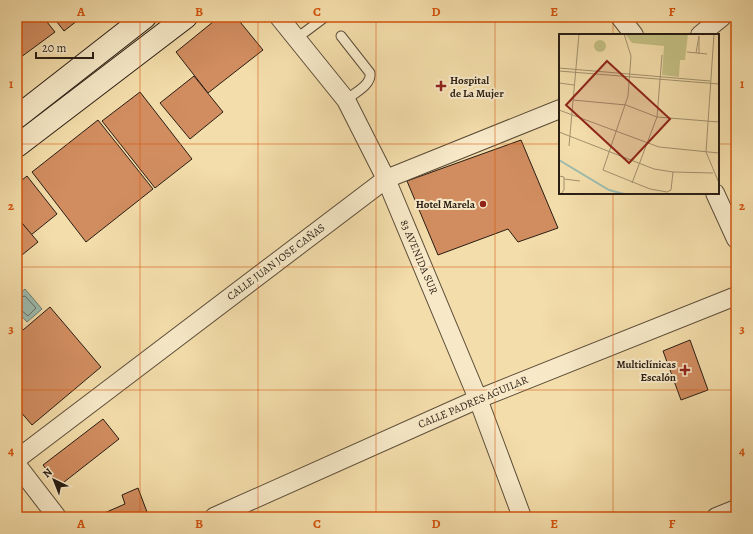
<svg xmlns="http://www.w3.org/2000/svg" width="753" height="534" font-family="Alegreya,serif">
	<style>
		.water { fill: #9cbbaf; stroke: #6e7c71 }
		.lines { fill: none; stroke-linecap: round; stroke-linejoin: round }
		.shore { stroke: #626c61; stroke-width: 1 }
		.building { fill: #d18d60; stroke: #291d13 }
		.service-casing { stroke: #5c4d39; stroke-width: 11 }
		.minor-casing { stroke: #5c4d39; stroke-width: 20 }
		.secondary-casing { stroke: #291d13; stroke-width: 24 }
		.service { stroke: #f7e9c8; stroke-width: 9 }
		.minor { stroke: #f7e9c8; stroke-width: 18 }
		.secondary { stroke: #f7e9c8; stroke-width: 22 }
		.grid { fill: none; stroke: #d5530d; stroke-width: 1; stroke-opacity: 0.55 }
		.poi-dot { fill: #8f2418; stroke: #f7e9c8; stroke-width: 1.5 }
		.labels { text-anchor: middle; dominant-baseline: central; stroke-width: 4; stroke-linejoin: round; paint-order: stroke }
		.poi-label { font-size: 11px; font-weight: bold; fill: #291d13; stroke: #f7e9c8; text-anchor: end }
		.street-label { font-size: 11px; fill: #291d13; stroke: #f7e9c8 }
		.inset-river { fill: none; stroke: #9cbbaf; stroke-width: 2 }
		.inset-road { fill: none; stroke: #a2906e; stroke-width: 1 }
		.view { fill: #8f2418; fill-opacity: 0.15; stroke: #8f2418; stroke-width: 2 }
		.inset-edge { fill: none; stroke: #291d13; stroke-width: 2 }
		.neatline { fill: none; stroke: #d5530d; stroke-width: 1.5 }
		.grid-label { font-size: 13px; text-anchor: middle; font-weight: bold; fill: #d5530d }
	</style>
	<rect width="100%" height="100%" fill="#f3ddaa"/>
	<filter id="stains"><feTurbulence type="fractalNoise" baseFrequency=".005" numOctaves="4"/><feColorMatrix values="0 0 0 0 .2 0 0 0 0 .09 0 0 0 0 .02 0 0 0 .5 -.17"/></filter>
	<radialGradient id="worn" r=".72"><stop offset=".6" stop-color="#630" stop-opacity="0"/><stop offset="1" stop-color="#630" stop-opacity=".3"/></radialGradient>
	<polygon class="water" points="25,289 42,309 27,322 17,311 17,296"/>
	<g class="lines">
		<polyline class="shore" points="17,298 25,296 36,308 28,316 21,310 17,309"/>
	</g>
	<g class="building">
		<polygon points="17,17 43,17 55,32 17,60"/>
		<polygon points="53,17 82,17 64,31"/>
		<polygon points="219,17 236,17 263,50 208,93 176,52"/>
		<polygon points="194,76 223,112 190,139 160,103"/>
		<polygon points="140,92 192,159 155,188 102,121"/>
		<polygon points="98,120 153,189 86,242 32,172"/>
		<polygon points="521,140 558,228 518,242 508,229 438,255 407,181"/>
		<polygon points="27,176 57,214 31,235 17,217 17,184"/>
		<polygon points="17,217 38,242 22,255 17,249"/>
		<polygon points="50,307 101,367 32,425 19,410 17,411 17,323 23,330"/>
		<polygon points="690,340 708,390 681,400 663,351"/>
		<polygon points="103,419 119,439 59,486 43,465"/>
		<polygon points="138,488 147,512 133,517 103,517 102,514 125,504 122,495"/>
	</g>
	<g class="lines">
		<defs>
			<g id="service">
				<path d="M341 36 370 73C372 85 354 93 346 100"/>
				<polyline points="297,38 325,17"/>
			</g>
			<g id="minor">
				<polyline points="279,17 346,100 386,179 478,399 522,517"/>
				<polyline points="620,17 634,35"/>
				<polyline points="700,35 722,17"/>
				<polyline points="715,193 736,239"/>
				<polyline points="17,459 386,179 560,109"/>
				<polyline points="17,465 57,517"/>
				<polyline points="214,517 478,399 736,296"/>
				<polyline points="716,517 736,509"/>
			</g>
			<g id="secondary">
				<polyline points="17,117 145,17"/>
				<polyline points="17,146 186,17"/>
			</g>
		</defs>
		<use href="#service" class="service-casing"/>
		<use href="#minor" class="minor-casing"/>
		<use href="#secondary" class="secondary-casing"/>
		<use href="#service" class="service"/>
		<use href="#minor" class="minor"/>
		<use href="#secondary" class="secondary"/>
	</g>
	<path class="grid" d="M140 17V517M258 17V517M376 17V517M495 17V517M613 17V35M17 144H560M718 144H736M613 193V517M17 267H736M17 390H736"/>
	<g class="poi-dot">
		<path d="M439 80h4v4h4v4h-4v4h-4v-4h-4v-4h4z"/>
		<circle cx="483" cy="204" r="4"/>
		<path d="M683 364h4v4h4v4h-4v4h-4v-4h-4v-4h4z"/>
	</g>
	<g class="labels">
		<g class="poi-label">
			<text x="450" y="80" text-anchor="start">Hospital<tspan x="450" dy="13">de La Mujer</tspan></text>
			<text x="475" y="204">Hotel Marela</text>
			<text x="676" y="364">Multiclínicas<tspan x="676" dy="13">Escalón</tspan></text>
		</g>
		<g class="street-label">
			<text transform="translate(419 257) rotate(67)">83 AVENIDA SUR</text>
			<text transform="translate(276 262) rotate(-37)">CALLE JUAN JOSE CAÑAS</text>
			<text transform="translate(473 402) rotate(-23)">CALLE PADRES AGUILAR</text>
		</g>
	</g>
	<g transform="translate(559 34)">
		<rect width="160" height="160" fill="#f3ddaa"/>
		<path d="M66 0H129L126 26H121L120 43 103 41 105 12 73 9ZM35 12a6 6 0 1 1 12 0a6 6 0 1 1-12 0Z" fill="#c3be83"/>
		<path class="inset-river" d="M0 126 50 156 65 160"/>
		<path class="inset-road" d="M65 0 72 22 69 62 44 136 91 155 108 158 112 156 114 138M155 0 147 118 160 149M128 18 148 20M137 19 140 2V20M0 34 151 47M0 37 160 50M0 49 15 51M14 66 67 71 98 83 160 88M0 76 100 113 160 119M0 98 95 135 114 138 154 139M10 112 20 0M0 142 5 143V156L2 160M5 145 21 147M73 149 98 83 103 21"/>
		<path class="view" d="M48 27 111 85 70 129 7 71Z"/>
		<rect width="160" height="160" class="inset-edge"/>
	</g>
	<rect width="753" height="534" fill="none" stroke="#f3ddaa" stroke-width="44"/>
	<g transform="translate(54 480) rotate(317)" stroke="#f7e9c8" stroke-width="3" paint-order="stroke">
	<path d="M0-3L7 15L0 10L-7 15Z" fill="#291d13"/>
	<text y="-6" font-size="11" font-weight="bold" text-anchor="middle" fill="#291d13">N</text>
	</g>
	<path d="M36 52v6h57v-6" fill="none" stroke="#291d13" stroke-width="2"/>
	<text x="42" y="52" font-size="12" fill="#291d13" stroke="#f7e9c8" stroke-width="3" paint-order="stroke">20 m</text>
	<rect x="22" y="22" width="709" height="490" class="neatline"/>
	<g class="grid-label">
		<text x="81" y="16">A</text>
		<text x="199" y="16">B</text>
		<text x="317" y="16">C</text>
		<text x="436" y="16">D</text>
		<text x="554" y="16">E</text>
		<text x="672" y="16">F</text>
		<text x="11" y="88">1</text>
		<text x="742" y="88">1</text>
		<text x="11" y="210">2</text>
		<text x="742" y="210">2</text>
		<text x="11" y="333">3</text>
		<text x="742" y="333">3</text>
		<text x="11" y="455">4</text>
		<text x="742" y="455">4</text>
		<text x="81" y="528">A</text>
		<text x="199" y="528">B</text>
		<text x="317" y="528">C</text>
		<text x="436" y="528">D</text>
		<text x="554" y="528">E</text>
		<text x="672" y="528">F</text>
	</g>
	<rect width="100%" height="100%" filter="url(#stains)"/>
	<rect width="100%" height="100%" fill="url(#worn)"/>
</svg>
